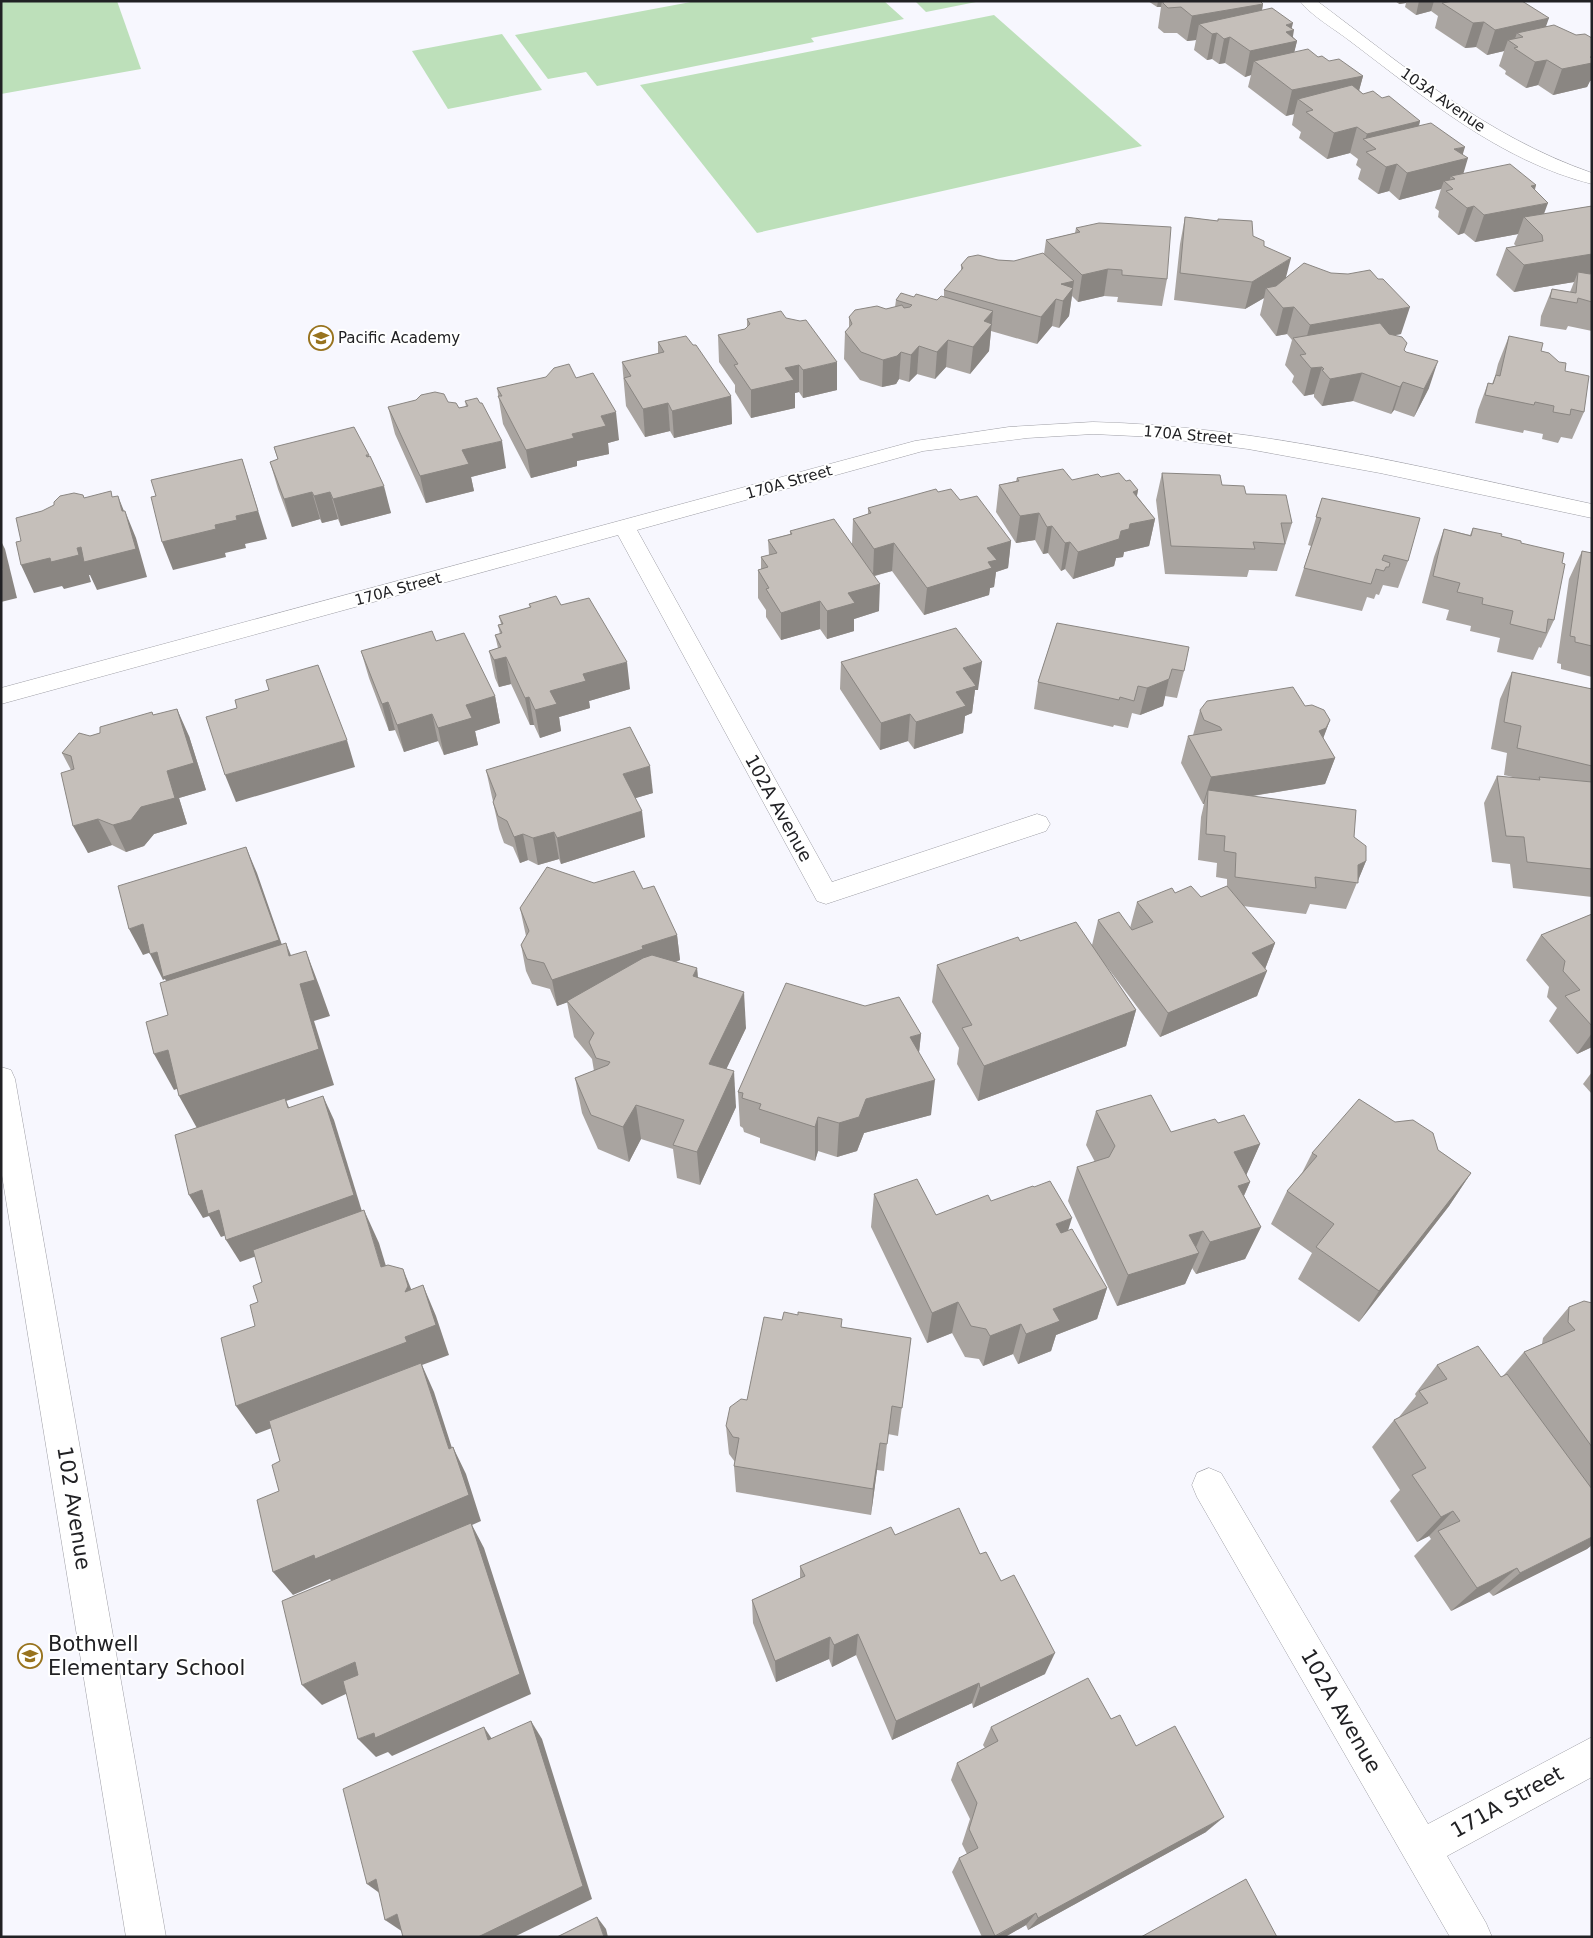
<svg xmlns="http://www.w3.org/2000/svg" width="1593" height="1938" font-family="'DejaVu Sans',sans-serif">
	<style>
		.green { fill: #bde0ba }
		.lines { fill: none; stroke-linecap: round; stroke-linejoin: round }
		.street-casing { stroke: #9e9ea5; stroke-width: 1 }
		.street { fill: #fff; fill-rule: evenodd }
		.wall { fill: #a9a4a0 }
		.shaded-wall { fill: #8a8682 }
		.building { fill: #c5bfba; stroke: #8a8682 }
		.labels { text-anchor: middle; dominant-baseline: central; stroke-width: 4; stroke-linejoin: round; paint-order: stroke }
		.far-street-label { font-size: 15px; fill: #212124; stroke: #fff }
		.far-poi-label { font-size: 15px; fill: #212124; stroke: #fff; text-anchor: start }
		.street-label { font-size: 18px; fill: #212124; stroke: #fff }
		.near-street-label { font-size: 21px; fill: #212124; stroke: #fff }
		.near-poi-label { font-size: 21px; fill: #212124; stroke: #fff; text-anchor: start }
	</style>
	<rect width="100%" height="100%" fill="#f7f7fe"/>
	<g class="green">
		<polygon points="1,1 117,1 141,69 1,94"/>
		<polygon points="696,1 884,1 904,19 811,38 814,42 597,86 586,72 548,79 515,35"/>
		<polygon points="915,1 981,1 926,12"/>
		<polygon points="994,15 1142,146 757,233 640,85"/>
		<polygon points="502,34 542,90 448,109 412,51"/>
	</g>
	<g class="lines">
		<defs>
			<g id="street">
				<path d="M1300 1H1317C1407 68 1484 135 1592 173V184C1500 161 1424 97 1350 41 1336 30 1310 15 1300 1Z"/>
				<path d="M1093 422C1261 426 1428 469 1592 504V518L1380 473 1248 449 1155 437 1093 434 1027 438 923 451 637 530 832 882 1037 814 1046 817 1050 824 1046 831 826 904 817 901 618 535 1 704V688L915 441 1009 427Z"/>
				<polygon points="1,1067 11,1070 15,1079 166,1937 126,1937 1,1169"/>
				<polygon points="1209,1468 1221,1473 1428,1824 1592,1737 1592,1777 1447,1856 1486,1923 1492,1937 1450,1937 1197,1497 1192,1485 1197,1473"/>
			</g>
		</defs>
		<use href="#street" class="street-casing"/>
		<use href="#street" class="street"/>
	</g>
	<g class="wall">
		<polygon points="1148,1 1260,1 1263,4 1262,11 1292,29 1293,37 1297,41 1294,52 1318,57 1363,76 1359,90 1363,94 1382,98 1420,121 1419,126 1463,155 1463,174 1536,185 1535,190 1544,214 1592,206 1592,331 1568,326 1566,330 1540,326 1541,316 1552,289 1570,292 1574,282 1514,292 1496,275 1506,248 1516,246 1514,244 1518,234 1475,242 1464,233 1458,235 1438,217 1439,211 1435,208 1441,189 1399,200 1389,191 1378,194 1358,179 1361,169 1356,165 1358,159 1350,153 1327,159 1299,138 1301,132 1292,125 1294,114 1286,116 1248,87 1251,75 1245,77 1225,63 1219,64 1212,59 1207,60 1194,50 1196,40 1187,41 1177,33 1164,33 1158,28 1161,7 1157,7"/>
		<polygon points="1395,1 1522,1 1546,26 1576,35 1592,38 1592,80 1590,81 1587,87 1553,95 1538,85 1526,88 1505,74 1506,71 1499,66 1504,51 1487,55 1476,47 1465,48 1435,28 1438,16 1431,11 1416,15 1405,7 1406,3 1399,4"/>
		<polygon points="1185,217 1218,221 1218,219 1253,236 1264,246 1286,278 1401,334 1395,335 1429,388 1414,417 1394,410 1391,414 1353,401 1322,406 1314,397 1314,394 1304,396 1292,382 1294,376 1285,365 1292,340 1287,334 1276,336 1260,315 1264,298 1245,309 1174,300 1180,244"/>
		<polygon points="1076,228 1167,279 1162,306 1117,302 1118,297 1104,296 1078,302 1072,296 1069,316 1059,328 1052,326 1037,344 991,331 989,351 970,374 946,367 935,379 917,374 909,382 899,379 896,384 882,387 860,380 844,359 845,332 849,328 849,317 895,307 896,300 914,297 937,300 944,296 944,290 961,271 961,265 998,260 1014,261 1044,254 1046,240 1075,233"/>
		<polygon points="747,319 837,390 803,398 799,392 795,393 795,408 751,418 735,392 735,385 719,362 718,335 745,329 747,327"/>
		<polygon points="1509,336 1541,351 1565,371 1584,412 1572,439 1561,437 1558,443 1542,439 1543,434 1524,430 1523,433 1475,423 1478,410 1488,383 1492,384 1495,376 1498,364"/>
		<polygon points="658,342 731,396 732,424 674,438 670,431 645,437 626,406 622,362 658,354"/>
		<polygon points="576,378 619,440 608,443 609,454 577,461 577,466 531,478 503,424 497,388"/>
		<polygon points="465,401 506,468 471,477 474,491 426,503 395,434 388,407 448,402 459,408 466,407"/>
		<polygon points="274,447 369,455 391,513 341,526 338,519 322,523 320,519 292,527 278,489 270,462 278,460"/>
		<polygon points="1162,473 1222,485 1246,494 1292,523 1277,571 1249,570 1247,577 1165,574 1156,500"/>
		<polygon points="1101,477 1126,481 1138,490 1137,496 1155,519 1149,546 1124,552 1123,557 1116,558 1114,566 1073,579 1065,569 1061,571 1048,553 1043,554 1035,540 1016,543 996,512 999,485 1016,481 1017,478 1072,480"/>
		<polygon points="938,492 960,500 1011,541 1008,568 996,572 994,587 990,588 989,595 924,615 892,571 875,576 879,611 854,619 854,631 827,639 820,629 781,640 766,617 766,610 758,598 758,570 761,569 761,557 769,555 768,540 790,534 790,531 852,544 853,519 868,514 868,508"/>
		<polygon points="1322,498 1408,561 1398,588 1383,585 1379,595 1376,594 1374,599 1367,597 1362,611 1295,596 1311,546 1308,545"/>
		<polygon points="1473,528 1521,543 1562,563 1554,620 1541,648 1539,647 1533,660 1497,652 1500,638 1470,631 1471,626 1446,620 1449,610 1422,603 1434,557 1444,529 1470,535"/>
		<polygon points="1582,551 1592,553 1592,677 1561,669 1561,664 1557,663 1569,579"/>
		<polygon points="529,604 561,605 630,689 589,701 590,708 559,717 561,731 540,738 534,725 530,725 511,684 499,687 495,678 489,651 498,648 495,635 500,634 498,625 501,624 499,616 530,608"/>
		<polygon points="1057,623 1184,671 1177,698 1165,696 1163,706 1140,715 1132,713 1128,728 1114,725 1113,727 1034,709 1038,682"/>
		<polygon points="436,641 495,696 500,723 475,731 478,745 444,755 438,741 404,752 395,730 389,731 369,678 361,651"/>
		<polygon points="841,662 978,690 975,690 972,713 965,716 963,733 914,749 908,741 880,750 840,689"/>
		<polygon points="1512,672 1592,689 1592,897 1513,888 1510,864 1492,862 1484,803 1497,776 1517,778 1504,775 1507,753 1491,749 1500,699"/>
		<polygon points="1305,706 1330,720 1323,738 1335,758 1325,784 1253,796 1354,837 1366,861 1346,909 1310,904 1306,914 1243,906 1275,943 1265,969 1257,996 1160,1037 1104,963 1136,1010 1126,1046 978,1101 957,1064 959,1048 932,1002 937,965 1020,941 1092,945 1098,920 1130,928 1137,902 1175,893 1201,897 1227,886 1227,879 1216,877 1217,863 1198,860 1201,817 1204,804 1203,804 1181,763 1188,736 1193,735 1200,710"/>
		<polygon points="154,715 189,736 206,790 179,798 187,824 154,834 144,846 126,852 112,845 88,853 71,770 62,753 90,736"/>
		<polygon points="486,770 653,793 635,798 645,837 561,864 559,859 538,865 528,860 520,863 513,847 504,843 499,829 493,802 493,801 492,797"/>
		<polygon points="594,883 643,889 677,935 680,960 676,962 697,968 698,978 746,1028 726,1069 736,1107 700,1185 677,1178 673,1149 641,1139 629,1162 598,1149 582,1113 575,1078 594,1071 592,1059 574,1037 567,1002 557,1006 550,989 532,984 526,971 521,945 526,936 520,908"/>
		<polygon points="1592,914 1592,1047 1577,1054 1549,1021 1557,1008 1547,997 1549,987 1526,960 1541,935"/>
		<polygon points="921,1034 919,1053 931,1115 864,1133 857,1151 837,1157 818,1151 815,1161 760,1143 760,1138 744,1132 743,1128 740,1126 738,1092"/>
		<polygon points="1592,1072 1592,1094 1583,1084"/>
		<polygon points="1096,1111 1171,1132 1218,1123 1260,1144 1246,1175 1250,1182 1244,1196 1261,1227 1245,1259 1196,1274 1192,1268 1185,1284 1117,1306 1068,1201 1077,1167 1095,1162 1086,1145"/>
		<polygon points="1438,1150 1471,1173 1449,1206 1359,1322 1298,1279 1312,1253 1271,1224 1287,1191 1302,1173 1312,1153"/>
		<polygon points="874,1194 936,1215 991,1201 1068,1230 1107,1288 1097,1319 1056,1335 1051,1351 1018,1364 1013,1354 983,1366 979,1359 965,1357 952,1333 927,1343 871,1227"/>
		<polygon points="1592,1303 1592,1545 1587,1549 1493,1596 1489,1592 1451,1611 1414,1556 1431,1539 1429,1536 1417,1542 1390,1501 1400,1490 1372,1447 1394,1420 1399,1417 1416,1396 1415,1394 1437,1365 1501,1377 1503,1376 1524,1352 1542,1344 1543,1338 1569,1307"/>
		<polygon points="782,1320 841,1327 911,1338 898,1436 888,1434 884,1471 877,1470 871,1515 736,1492 734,1466 735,1462 729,1454 726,1426 747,1400"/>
		<polygon points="895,1535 980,1554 1045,1674 973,1708 972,1703 892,1740 856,1655 832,1667 829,1659 776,1682 753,1623 752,1600 800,1578 800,1566"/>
		<polygon points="1111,1719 1136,1746 1206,1832 1028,1930 1026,1925 1005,1937 982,1937 952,1872 959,1858 967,1854 962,1844 970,1819 951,1780 957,1763 985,1748 983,1745 991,1727"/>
	</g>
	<g class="shaded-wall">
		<polygon points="1158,1 1162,1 1161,7 1157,7"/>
		<polygon points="1400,1 1406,1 1406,3 1399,4"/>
		<polygon points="1419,1 1434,1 1431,11 1416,15"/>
		<polygon points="1263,4 1258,29 1217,33 1212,59 1207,60 1212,34 1199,24 1196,40 1187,41 1192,16"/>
		<polygon points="1549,18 1540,43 1517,33 1513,44 1508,40 1504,51 1487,55 1495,30"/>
		<polygon points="1484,22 1476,47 1465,48 1473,23"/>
		<polygon points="1293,23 1291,31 1294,30 1292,42 1297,41 1291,66 1254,61 1251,75 1245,77 1250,51 1286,25"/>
		<polygon points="1230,37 1225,63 1219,64 1224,39"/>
		<polygon points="1590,57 1592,57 1592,80 1590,81 1587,87 1553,95 1562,69"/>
		<polygon points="1547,60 1538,85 1526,88 1535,62"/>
		<polygon points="1363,76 1356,102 1313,110 1298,99 1294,114 1286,116 1292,90"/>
		<polygon points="1420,121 1412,147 1376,149 1365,140 1367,134"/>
		<polygon points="1357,127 1350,153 1327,159 1334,133"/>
		<polygon points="1465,147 1461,160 1468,158 1460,185 1451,176 1448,185 1444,181 1441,189 1399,200 1407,173 1454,149"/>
		<polygon points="1397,164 1389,191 1378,194 1386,167"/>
		<polygon points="1536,185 1528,207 1548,203 1538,230 1524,217 1518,234 1475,242 1484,215 1531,186"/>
		<polygon points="1474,206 1464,233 1458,235 1467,208"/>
		<polygon points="1592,254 1592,270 1588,279 1578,272 1574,282 1514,292 1524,265"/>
		<polygon points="1291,258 1284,285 1266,288 1264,298 1245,309 1252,282"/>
		<polygon points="1108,269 1104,296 1078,302 1082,275"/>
		<polygon points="1074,281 1069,316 1059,328 1063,301 1061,284"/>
		<polygon points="1056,299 1052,326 1037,344 1041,317"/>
		<polygon points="1294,307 1287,334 1276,336 1283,308"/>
		<polygon points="1410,307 1401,334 1304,352 1303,350 1310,325"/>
		<polygon points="993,311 989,351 970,374 973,347 984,321"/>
		<polygon points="948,340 946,367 935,379 937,352"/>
		<polygon points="919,346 917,374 909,382 911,355"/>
		<polygon points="901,352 899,379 896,384 882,387 883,360"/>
		<polygon points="1438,361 1429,388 1414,417 1424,389"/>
		<polygon points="837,362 837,390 803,398 803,370"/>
		<polygon points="799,365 799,392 795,393 795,408 751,418 751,390 785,368"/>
		<polygon points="1322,367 1314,394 1304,396 1311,368"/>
		<polygon points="1362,373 1353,401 1322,406 1330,379"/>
		<polygon points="1403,382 1394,410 1391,414 1400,387"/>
		<polygon points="731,396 732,424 674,438 672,411"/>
		<polygon points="668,403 670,431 645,437 643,409"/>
		<polygon points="616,412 619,440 608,443 609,454 577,461 577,466 531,478 526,450 572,434 601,416"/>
		<polygon points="502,441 506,468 471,477 474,491 426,503 420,476 462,450"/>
		<polygon points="242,459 267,539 245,544 246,548 225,553 226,557 173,570 162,542 236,516"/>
		<polygon points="384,486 391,513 341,526 333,499"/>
		<polygon points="1138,490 1132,518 1133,492"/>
		<polygon points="312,492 320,519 292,527 284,499"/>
		<polygon points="330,492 338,519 322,523 314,496"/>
		<polygon points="118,496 128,521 125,511 136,538 147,577 97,590 90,575 89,575 91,582 64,589 62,586 34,593 21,565 81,547 122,511"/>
		<polygon points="1039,513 1035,540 1016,543 1020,516"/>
		<polygon points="1155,519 1149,546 1124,552 1123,557 1116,558 1114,566 1073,579 1078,552 1121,531 1130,524"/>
		<polygon points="1052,526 1048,553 1043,554 1047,527"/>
		<polygon points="1,541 5,549 17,598 1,602"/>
		<polygon points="1011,541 1008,568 996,572 994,587 990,588 989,595 924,615 927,588 987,548"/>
		<polygon points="1070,542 1065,569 1061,571 1065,543"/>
		<polygon points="894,543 892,571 873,576 874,549"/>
		<polygon points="880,584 879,611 854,619 854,631 827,639 827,611 848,593"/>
		<polygon points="820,601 820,629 781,640 781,613"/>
		<polygon points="506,657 511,684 499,687 494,660"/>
		<polygon points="627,662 630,689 589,701 590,708 559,717 561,731 540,738 535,710 550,691 583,674"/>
		<polygon points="982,662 978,690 975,690 972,713 965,716 963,733 914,749 916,722 956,692 963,668"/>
		<polygon points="1169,679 1163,706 1140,715 1147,688"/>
		<polygon points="495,696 500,723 475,731 478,745 444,755 438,728 466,705"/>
		<polygon points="529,697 534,725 530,725 525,698"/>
		<polygon points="388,702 395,730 389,731 382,704"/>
		<polygon points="177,709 189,736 206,790 179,798 187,824 154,834 144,846 126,852 113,825"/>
		<polygon points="432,714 438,741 404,752 397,725"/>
		<polygon points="910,714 908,741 880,750 881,723"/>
		<polygon points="1330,720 1320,747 1319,731"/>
		<polygon points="347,740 355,767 236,802 225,775"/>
		<polygon points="1335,758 1325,784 1208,803 1208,790 1204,804 1203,804 1211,777"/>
		<polygon points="650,766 653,793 626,801 623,774"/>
		<polygon points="642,811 645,837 561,864 557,838"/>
		<polygon points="98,819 112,845 88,853 73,826"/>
		<polygon points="554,832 559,859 538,865 533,838"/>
		<polygon points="523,834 528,860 520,863 514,837"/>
		<polygon points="246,847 257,873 289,965 177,1002 165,979 163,980 150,954 157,952"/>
		<polygon points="1366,861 1357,883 1358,865"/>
		<polygon points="143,924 157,950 143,955 129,929"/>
		<polygon points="677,935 680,960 646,972 646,975 557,1006 552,980 642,946"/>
		<polygon points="286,943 301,980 306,951 320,988 330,1016 314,1021 334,1085 286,1101 296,1122 198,1130 179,1096 289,956"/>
		<polygon points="1275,943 1265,969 1252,953"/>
		<polygon points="697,968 700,1004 693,976"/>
		<polygon points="1267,971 1257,996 1160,1037 1168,1013"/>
		<polygon points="744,992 746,1028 712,1099 709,1064"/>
		<polygon points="1136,1010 1126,1046 978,1101 984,1066"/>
		<polygon points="1592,1033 1592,1047 1577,1054"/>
		<polygon points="921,1034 917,1070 910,1037"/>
		<polygon points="168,1050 188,1085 174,1090 154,1054"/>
		<polygon points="734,1071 736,1107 700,1185 697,1152"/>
		<polygon points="935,1080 931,1115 864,1133 857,1151 837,1157 839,1123 866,1099"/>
		<polygon points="323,1096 334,1120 364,1218 240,1262 226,1240"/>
		<polygon points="636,1105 641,1139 629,1162 623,1127"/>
		<polygon points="818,1117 818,1151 815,1161 815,1127"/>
		<polygon points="1260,1144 1245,1178 1234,1152"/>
		<polygon points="1471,1173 1449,1206 1359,1322 1379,1291"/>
		<polygon points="1250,1182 1235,1215 1238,1186"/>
		<polygon points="202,1190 219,1210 232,1233 221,1237 209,1216 203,1218 189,1195"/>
		<polygon points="364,1210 379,1243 396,1299 381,1267"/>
		<polygon points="1072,1218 1062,1250 1056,1224"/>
		<polygon points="1261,1227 1245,1259 1196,1274 1210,1242"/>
		<polygon points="1203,1231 1193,1254 1199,1253 1185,1284 1117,1306 1128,1275 1189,1235"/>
		<polygon points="403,1269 416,1301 405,1292"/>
		<polygon points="423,1285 436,1316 449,1355 422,1365 434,1392 461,1476 449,1449 420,1372 256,1434 236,1406 405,1337"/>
		<polygon points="1107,1288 1097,1319 1056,1335 1051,1351 1018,1364 1026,1334 1053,1309"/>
		<polygon points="958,1302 952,1333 927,1343 932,1313"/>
		<polygon points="1021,1324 1013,1354 983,1366 990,1336"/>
		<polygon points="880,1443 877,1470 871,1515 873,1489"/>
		<polygon points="453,1447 466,1474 481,1521 472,1525 484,1548 531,1694 392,1756 388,1752 376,1757 358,1739 374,1733 333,1583 330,1579 293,1595 273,1572"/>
		<polygon points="1453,1511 1429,1536 1417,1542 1441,1517"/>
		<polygon points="1592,1537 1592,1545 1587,1549 1493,1596 1520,1573"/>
		<polygon points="1517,1568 1489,1592 1451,1611 1477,1588"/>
		<polygon points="858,1634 856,1655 832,1667 834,1645"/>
		<polygon points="830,1637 829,1659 776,1682 775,1661"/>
		<polygon points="1055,1653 1045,1674 973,1708 980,1688"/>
		<polygon points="355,1662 372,1682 322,1705 302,1685"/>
		<polygon points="979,1683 972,1703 892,1740 896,1721"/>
		<polygon points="531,1721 542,1739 592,1899 514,1937 478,1937"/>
		<polygon points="484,1727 496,1745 488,1740"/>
		<polygon points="1224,1817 1206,1832 1028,1930 1038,1918"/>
		<polygon points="376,1879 385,1897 367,1884"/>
		<polygon points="1036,1913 1026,1925 1005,1937 995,1937"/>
		<polygon points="397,1914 403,1932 385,1920"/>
		<polygon points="597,1917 606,1929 608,1937 604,1937"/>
	</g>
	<g class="building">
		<polygon points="1163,1 1260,1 1263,4 1192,16 1181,7 1168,8 1163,3"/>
		<polygon points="1453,1 1522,1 1549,18 1495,30 1484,22 1473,23 1442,3"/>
		<polygon points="1272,8 1293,23 1286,25 1294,30 1286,32 1297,41 1250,51 1230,37 1224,39 1217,33 1212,34 1199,24"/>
		<polygon points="1554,25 1576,35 1585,34 1592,38 1592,57 1590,57 1592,58 1592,63 1562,69 1547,60 1535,62 1514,48 1518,47 1508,40 1523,37 1517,33"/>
		<polygon points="1308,49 1318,57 1322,56 1329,61 1339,59 1363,76 1292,90 1254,61"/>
		<polygon points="1352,85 1363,94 1373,91 1382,98 1389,96 1420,121 1367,134 1357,127 1334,133 1306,112 1313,110 1298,99"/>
		<polygon points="1431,123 1465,147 1454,149 1468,158 1407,173 1397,164 1386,167 1366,152 1376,149 1363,139"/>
		<polygon points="1510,164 1536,185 1531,186 1548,203 1484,215 1474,206 1467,208 1446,191 1453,189 1444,181 1455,179 1451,176"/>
		<polygon points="1592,206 1592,254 1524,265 1506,248 1543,241 1542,235 1524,217"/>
		<polygon points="1185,217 1218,221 1218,219 1252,221 1253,236 1264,241 1264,246 1291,258 1252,282 1180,273"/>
		<polygon points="1099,223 1171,227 1167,279 1122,275 1122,270 1108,269 1082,275 1046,240 1080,232 1076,228"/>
		<polygon points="1043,253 1074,281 1061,284 1073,288 1063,301 1056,299 1041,317 944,290 963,268 961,265 968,257 978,255 998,260 1014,261"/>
		<polygon points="1304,263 1331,273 1348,274 1370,270 1378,279 1383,279 1410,307 1310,325 1294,307 1283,308 1266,288 1276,286"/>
		<polygon points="1578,272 1590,274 1592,273 1592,302 1578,298 1577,303 1550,298 1552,289 1576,293"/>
		<polygon points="901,293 914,297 916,294 937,300 941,296 993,311 984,321 992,324 973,347 948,340 937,352 919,346 911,355 901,352 897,356 883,360 861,352 845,332 852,324 849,317 855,310 877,306 886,309 902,305 904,308 910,307 912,305 896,300"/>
		<polygon points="781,311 786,318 800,321 806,320 837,362 803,370 799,365 785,368 794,380 751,390 734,365 738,364 718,335 745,329 750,324 747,319"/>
		<polygon points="1380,323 1389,334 1402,337 1407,343 1404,350 1406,352 1438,361 1424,389 1403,382 1400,387 1362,373 1330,379 1322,370 1324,369 1322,367 1311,368 1300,355 1306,354 1293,338"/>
		<polygon points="686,336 693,345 696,345 731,396 672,411 668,403 643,409 624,378 631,376 622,362 664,352 658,342"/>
		<polygon points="1509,336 1543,343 1541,351 1549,353 1559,362 1566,363 1565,371 1589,376 1584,412 1571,409 1570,415 1553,412 1554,406 1535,402 1534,405 1485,395 1488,383 1493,384 1496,375 1500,376"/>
		<polygon points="569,364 576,378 593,373 616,412 601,416 606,426 572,434 574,438 526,450 498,396 502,396 497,388 546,377 554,368"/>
		<polygon points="435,392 444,394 448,402 456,403 459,408 468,406 465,401 477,398 480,403 482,403 502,441 462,450 469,464 420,476 388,407 416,400 421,395"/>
		<polygon points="354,427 369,455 366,455 367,457 370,456 384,486 333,499 330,492 314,496 312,492 284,499 270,462 278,459 274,447"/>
		<polygon points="242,459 258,511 236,516 237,520 215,525 216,529 162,542 151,497 156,496 151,480"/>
		<polygon points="1063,469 1072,480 1098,474 1101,477 1119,473 1126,481 1130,480 1138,490 1133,492 1155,519 1130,524 1129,529 1121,531 1119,539 1078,552 1070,542 1065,543 1052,526 1047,527 1039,513 1020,516 999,485 1019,481 1017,478"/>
		<polygon points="1162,473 1220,475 1222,485 1244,486 1246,494 1286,495 1292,523 1281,523 1285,544 1253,542 1255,549 1171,546"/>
		<polygon points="936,489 938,492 951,489 960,500 977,496 1011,541 987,548 997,560 988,562 992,568 927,588 894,543 874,549 853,519 871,513 868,508"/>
		<polygon points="111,491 112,497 118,496 122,511 125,511 136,549 84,562 81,547 77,548 79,555 51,562 50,558 21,565 16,542 21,541 16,518 42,511 54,505 54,502 60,496 74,493 83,495 84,498"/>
		<polygon points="1322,498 1420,518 1408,561 1384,555 1382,560 1390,563 1389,567 1386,567 1384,571 1376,569 1371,584 1304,568 1321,518 1316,517"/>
		<polygon points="834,519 880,584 848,593 855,603 827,611 820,601 781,613 766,589 769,588 758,570 768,567 761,557 777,553 768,540 792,534 790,531"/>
		<polygon points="1473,528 1502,534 1501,536 1521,541 1521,543 1564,553 1562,563 1565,564 1554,620 1548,619 1546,633 1510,624 1513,611 1482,604 1483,598 1457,592 1460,583 1433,576 1444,529 1471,536"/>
		<polygon points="1582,551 1592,553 1592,646 1575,642 1575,637 1570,636"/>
		<polygon points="1,562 3,570 1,571"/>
		<polygon points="556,596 561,605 589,598 627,662 583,674 586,681 550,691 557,704 535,710 529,697 525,698 506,657 494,660 489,651 501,647 495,635 502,633 498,625 503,624 499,616 531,607 529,604"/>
		<polygon points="1057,623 1189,647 1184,671 1172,669 1169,679 1147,688 1138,686 1134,701 1120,697 1119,700 1038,682"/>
		<polygon points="956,628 982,662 963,668 976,686 956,692 966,706 916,722 910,714 881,723 841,662"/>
		<polygon points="432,631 436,641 464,633 495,696 466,705 472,718 438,728 432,714 397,725 388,702 382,704 361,651"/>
		<polygon points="318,665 347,740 225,775 206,717 237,708 235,700 269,690 266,680"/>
		<polygon points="1512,672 1592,689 1592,766 1517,748 1521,726 1504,722"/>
		<polygon points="1293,687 1305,706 1312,705 1324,710 1330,720 1326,728 1319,731 1335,758 1211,777 1188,736 1222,730 1220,727 1204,720 1200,710 1207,701"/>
		<polygon points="177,709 194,763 167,771 175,798 141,807 131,820 113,825 98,819 73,826 61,773 74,769 71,756 62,753 79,733 90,736 100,733 100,727 152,712 153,715"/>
		<polygon points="630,727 650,766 623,774 642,811 557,838 554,832 533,838 523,834 514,837 507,821 498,816 493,802 496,795 486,770"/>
		<polygon points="1497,776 1540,780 1539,777 1592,782 1592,869 1527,862 1524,837 1506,836"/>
		<polygon points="1208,790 1356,810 1354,837 1366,846 1366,861 1358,865 1358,883 1315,877 1316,888 1235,877 1236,853 1224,851 1225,836 1206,834"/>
		<polygon points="246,847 279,940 163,977 157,952 150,954 143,924 129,929 118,886"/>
		<polygon points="547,867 594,883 634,871 643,889 654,886 677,935 642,946 643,949 552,980 544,963 527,959 521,945 529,931 520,908"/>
		<polygon points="1191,886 1201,897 1227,886 1275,943 1252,953 1267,971 1168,1013 1098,920 1119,912 1132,930 1153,922 1137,902 1172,888 1175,893"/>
		<polygon points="1592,914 1592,1026 1565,996 1580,990 1563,971 1565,961 1541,935"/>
		<polygon points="1076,922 1136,1010 984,1066 962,1028 972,1025 937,965 1018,937 1020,941"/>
		<polygon points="286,943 289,956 306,951 315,980 300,984 319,1049 179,1096 168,1050 154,1054 146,1022 168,1015 160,983"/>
		<polygon points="652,955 697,968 693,976 744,992 709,1064 734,1071 697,1152 673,1145 684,1120 636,1105 623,1127 591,1115 575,1078 608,1065 610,1062 596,1058 589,1042 594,1033 567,1001 643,958"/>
		<polygon points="786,983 865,1006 899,997 921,1034 910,1037 935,1080 866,1099 859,1117 839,1123 818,1117 815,1127 759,1109 761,1104 742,1098 743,1093 738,1092"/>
		<polygon points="1151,1095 1171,1132 1215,1119 1218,1123 1244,1115 1260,1144 1234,1152 1250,1182 1238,1186 1261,1227 1210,1242 1203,1231 1189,1235 1199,1253 1128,1275 1077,1167 1109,1157 1115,1146 1096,1111"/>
		<polygon points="323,1096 354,1195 226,1240 219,1210 208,1214 202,1190 189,1195 175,1135 285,1098 288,1108"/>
		<polygon points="1359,1099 1395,1122 1413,1120 1433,1133 1438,1150 1471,1173 1379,1291 1316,1247 1334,1224 1287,1191 1317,1156 1312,1153"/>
		<polygon points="917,1179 936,1215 988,1195 991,1201 1033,1186 1034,1187 1050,1181 1072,1218 1056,1224 1061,1233 1072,1229 1107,1288 1053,1309 1060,1321 1026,1334 1021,1324 990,1336 986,1329 971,1326 958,1302 932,1313 874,1194"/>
		<polygon points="364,1210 381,1267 388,1265 403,1269 408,1286 405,1292 423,1285 436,1325 405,1337 407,1342 236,1406 221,1338 255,1326 250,1305 258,1302 253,1286 262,1282 253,1250"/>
		<polygon points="1584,1301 1592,1303 1592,1447 1524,1352 1575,1330 1568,1322 1569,1307"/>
		<polygon points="784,1312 798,1315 798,1312 842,1319 841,1327 911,1338 902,1408 892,1406 887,1444 880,1443 873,1489 734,1466 739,1438 733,1437 726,1426 730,1407 741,1399 747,1400 764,1317 782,1320"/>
		<polygon points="1478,1346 1501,1377 1507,1374 1592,1489 1592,1537 1520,1573 1517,1568 1477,1588 1438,1531 1460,1521 1453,1511 1441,1517 1412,1475 1426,1468 1394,1420 1428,1403 1419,1391 1447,1379 1437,1365"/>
		<polygon points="421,1363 449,1449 453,1447 469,1495 315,1559 314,1555 273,1572 257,1500 279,1491 272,1465 280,1461 269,1421"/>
		<polygon points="959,1508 980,1554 986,1552 1001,1581 1014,1575 1055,1653 980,1688 979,1683 896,1721 858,1634 834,1645 830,1637 775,1661 752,1600 805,1576 800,1566 891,1527 895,1535"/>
		<polygon points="471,1523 520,1674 375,1738 374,1733 358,1739 343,1681 358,1675 355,1662 302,1685 282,1601"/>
		<polygon points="1088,1678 1111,1719 1120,1715 1136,1746 1175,1726 1224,1817 1038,1918 1036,1913 995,1936 959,1858 978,1848 969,1829 977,1803 957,1763 998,1741 991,1727"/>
		<polygon points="531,1721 583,1886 478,1937 403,1937 397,1914 385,1920 376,1879 367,1884 343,1789 484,1727 488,1740"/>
		<polygon points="1246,1879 1277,1937 1141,1937"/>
		<polygon points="597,1917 604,1937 557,1937"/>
	</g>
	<defs>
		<symbol id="school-ring" viewBox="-11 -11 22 22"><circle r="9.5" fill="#fff" stroke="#98731e" stroke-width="1.5"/><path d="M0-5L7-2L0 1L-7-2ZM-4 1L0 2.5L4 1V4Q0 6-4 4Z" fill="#98731e"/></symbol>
	</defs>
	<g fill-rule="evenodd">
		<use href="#school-ring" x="307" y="324" width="28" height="28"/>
		<use href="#school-ring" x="16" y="1642" width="28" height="28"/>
	</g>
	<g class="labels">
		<g class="far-street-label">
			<text transform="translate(1443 100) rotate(35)">103A Avenue</text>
			<text transform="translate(1188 435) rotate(5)">170A Street</text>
			<text transform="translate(789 482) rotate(-16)">170A Street</text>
			<text transform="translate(398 589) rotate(-15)">170A Street</text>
		</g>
		<g class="far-poi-label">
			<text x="338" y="338">Pacific Academy</text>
		</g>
		<g class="street-label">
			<text transform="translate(779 808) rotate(61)">102A Avenue</text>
		</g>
		<g class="near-street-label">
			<text transform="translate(74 1508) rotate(81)">102 Avenue</text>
			<text transform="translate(1341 1711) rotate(60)">102A Avenue</text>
			<text transform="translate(1507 1802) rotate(-29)">171A Street</text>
		</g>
		<g class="near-poi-label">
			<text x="48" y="1644">Bothwell<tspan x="48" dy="24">Elementary School</tspan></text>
		</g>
	</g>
	<rect width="1593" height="1938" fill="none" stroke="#212124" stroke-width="5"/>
</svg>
